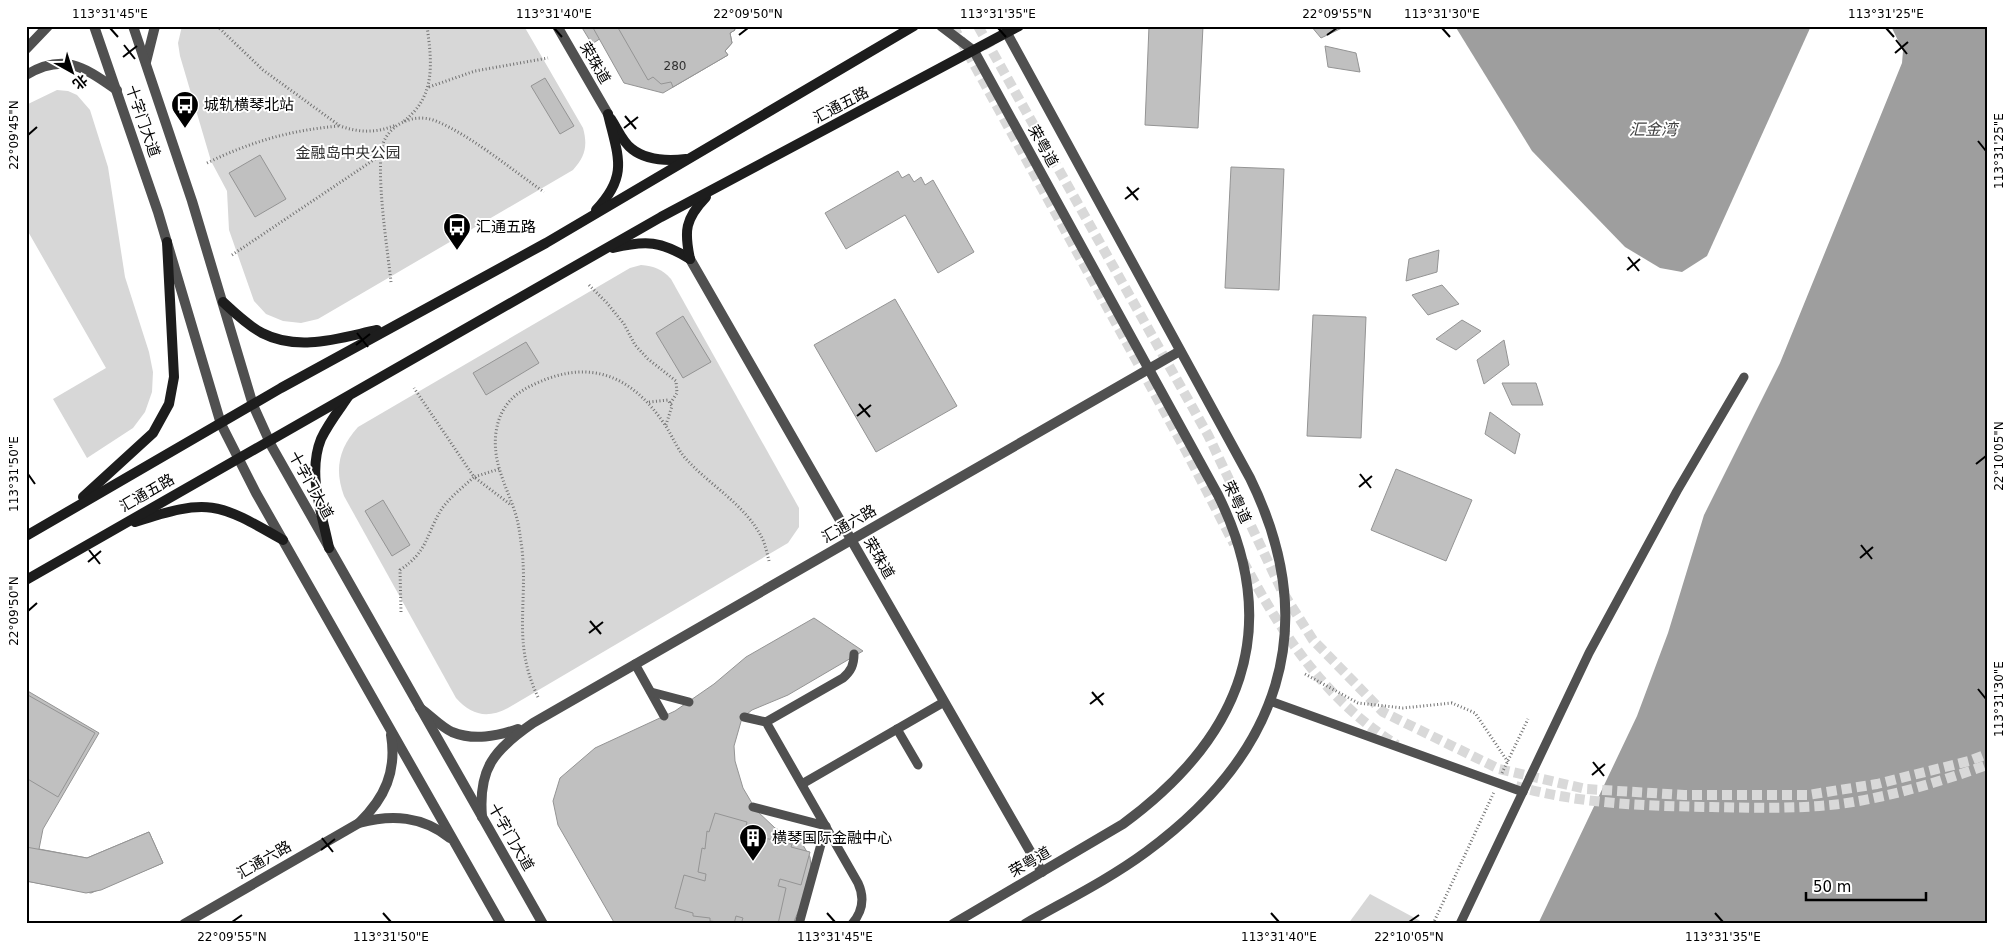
<svg xmlns="http://www.w3.org/2000/svg" width="2013" height="950" font-family="'DejaVu Sans','Noto Sans SC',sans-serif">
	<style>
		.green { fill: #d7d7d7 }
		.water { fill: #9e9e9e }
		.building { fill: #c0c0c0; stroke: #949494 }
		.lines { fill: none; stroke-linecap: round; stroke-linejoin: round }
		.secondary-tunnel { stroke: #d9d9d9; stroke-width: 10; stroke-dasharray: 10 5; stroke-linecap: butt }
		.path { stroke: #727272; stroke-width: 3; stroke-dasharray: 1 2.5; stroke-linecap: butt }
		.service { stroke: #505050; stroke-width: 9 }
		.minor { stroke: #505050; stroke-width: 10 }
		.tertiary { stroke: #505050; stroke-width: 10 }
		.secondary { stroke: #1d1d1d; stroke-width: 10 }
		.ticks { fill: none; stroke: #000; stroke-width: 2 }
		.labels { text-anchor: middle; dominant-baseline: central; stroke-width: 4; stroke-linejoin: round; paint-order: stroke }
		.number-label { font-size: 12px; fill: #303030 }
		.street-label { font-size: 15px; fill: #000; stroke: #fff }
		.poi-label { font-size: 15px; fill: #000; stroke: #fff; text-anchor: start }
		.park-label { font-size: 15px; fill: #2e2e2e; stroke: #fff }
		.water-label { font-size: 16px; font-style: italic; fill: #3f3f3f; stroke: #fff }
		.neatline { fill: none; stroke: #000; stroke-width: 2 }
		.ticks-label { font-size: 12px; text-anchor: middle; fill: #000 }
	</style>
	<rect width="100%" height="100%" fill="#fff"/>
	<g class="green">
		<path d="M182 26H524L583 128C588 146 585 157 573 170L318 319 301 323 283 321 266 314 254 301 229 230 227 191 211 161 180 56 178 43Z"/>
		<polygon points="57,90 68,91 77,95 90,110 108,167 125,277 149,352 153,372 152,392 145,412 133,428 87,458 53,399 106,368 26,228 26,105"/>
		<path d="M641 265C654 266 662 269 671 279L799 508V527L788 543 508 708C487 719 471 715 456 698L344 496C334 469 339 448 358 427L630 268Z"/>
		<polygon points="1370,894 1426,924 1348,924"/>
	</g>
	<g class="water">
		<polygon points="1455,26 1811,26 1707,256 1682,272 1660,268 1625,247 1532,151"/>
		<polygon points="1891,26 1987,26 1987,924 1538,924 1637,716 1668,633 1704,515 1780,363 1902,63 1903,51"/>
	</g>
	<g class="building">
		<polygon points="581,26 597,26 604,36 592,44"/>
		<polygon points="592,26 733,26 735,30 730,33 732,43 725,51 728,55 663,93 624,83"/>
		<polygon points="617,26 733,26 735,30 730,33 732,43 725,51 728,55 673,87 671,82 661,84 653,77 648,80"/>
		<polygon points="1149,26 1203,26 1198,128 1145,125"/>
		<polygon points="1311,26 1346,26 1321,38"/>
		<polygon points="1325,46 1356,53 1360,72 1328,67"/>
		<polygon points="545,78 574,126 560,134 531,86"/>
		<polygon points="260,155 286,199 255,217 229,173"/>
		<polygon points="1231,167 1284,169 1279,290 1225,288"/>
		<polygon points="898,171 902,178 909,174 914,182 921,177 925,185 933,180 974,252 938,273 905,215 846,249 825,213"/>
		<polygon points="1439,250 1437,272 1406,281 1409,259"/>
		<polygon points="1442,285 1459,304 1428,315 1412,295"/>
		<polygon points="895,299 957,406 876,452 814,345"/>
		<polygon points="1313,315 1366,317 1361,438 1307,436"/>
		<polygon points="683,316 711,362 683,378 656,333"/>
		<polygon points="1462,320 1481,331 1456,350 1436,339"/>
		<polygon points="1504,340 1509,365 1484,384 1477,360"/>
		<polygon points="526,342 539,363 486,395 473,373"/>
		<polygon points="1502,383 1536,383 1543,405 1512,405"/>
		<polygon points="1490,412 1520,434 1515,454 1485,434"/>
		<polygon points="1396,469 1472,500 1446,561 1371,530"/>
		<polygon points="383,500 410,545 392,556 365,511"/>
		<polygon points="814,618 863,651 788,695 752,710 742,718 734,746 735,761 743,788 756,810 775,828 800,840 810,857 811,866 803,900 793,924 615,924 558,825 553,801 560,778 595,748 675,711 714,684 746,657"/>
		<polygon points="26,690 99,733 43,829 39,849 87,858 149,832 163,863 91,893 26,881"/>
		<polygon points="26,694 95,733 58,797 26,778"/>
		<polygon points="715,813 747,822 742,843 748,844 750,836 775,840 774,843 792,844 791,847 810,852 801,885 780,879 778,886 786,888 778,924 741,924 743,918 736,916 734,924 710,921 710,918 693,916 693,913 675,908 684,875 705,881 706,874 698,872 702,848 705,849 707,831 709,832"/>
		<polygon points="149,832 163,863 101,890 86,893 26,881 26,847 87,858"/>
	</g>
	<g class="lines">
		<g class="secondary-tunnel">
			<polyline points="953,26 1186,451 1234,544"/>
			<polyline points="978,26 1208,435 1282,591 1313,640 1383,712 1499,769 1586,789 1684,795 1808,795 1877,784 1969,761 1987,754"/>
			<path d="M1243 561C1282 634 1325 700 1397 745"/>
			<path d="M1516 786C1579 804 1646 806 1712 807 1754 808 1798 809 1840 804 1890 797 1939 782 1987 765"/>
		</g>
		<g class="path">
			<path d="M217 26 263 70 340 126C360 133 377 133 396 125"/>
			<polyline points="429,87 475,71 548,58"/>
			<path d="M404 121C436 96 432 63 427 26"/>
			<path d="M207 163C250 142 291 130 339 126"/>
			<polyline points="232,255 381,155"/>
			<path d="M391 282C388 253 374 165 384 141 393 122 416 113 436 121 472 136 512 170 544 192"/>
			<polyline points="589,285 607,303 624,324 635,345 648,359 676,381 677,393 670,404"/>
			<polyline points="649,402 668,400 672,406 666,425"/>
			<polyline points="499,469 474,477 511,505"/>
			<path d="M401 612 400 570C428 551 425 537 441 510 449 498 463 487 474 477L414 388"/>
			<polyline points="1305,674 1358,703 1403,708 1452,703 1475,713 1508,762"/>
			<path d="M538 697C512 643 528 604 522 549 520 536 519 524 515 512 506 485 492 462 496 432 500 406 514 393 537 383 592 358 633 377 665 425 673 437 678 451 687 460 711 486 744 504 761 536 765 543 767 553 769 561"/>
			<polyline points="1502,773 1528,719"/>
			<polyline points="1433,924 1494,792"/>
		</g>
		<g class="service">
			<polyline points="635,664 664,716"/>
			<polyline points="651,692 689,702"/>
			<polyline points="1270,701 1523,792"/>
			<path d="M744 717 766 722 858 883C865 898 863 911 852 924"/>
			<path d="M766 722 843 678C851 671 854 665 854 654"/>
			<polyline points="897,729 918,765"/>
			<polyline points="802,784 944,702"/>
			<polyline points="753,807 826,826 799,924"/>
			<polyline points="1460,924 1589,653 1677,491 1744,377"/>
		</g>
		<g class="minor">
			<polyline points="557,26 608,114"/>
			<polyline points="26,49 48,26"/>
			<polyline points="146,62 155,26"/>
			<path d="M26 75C65 52 85 68 117 90"/>
			<polyline points="690,259 1042,872"/>
			<path d="M420 708C430 715 441 727 452 732 474 741 497 736 518 729"/>
			<path d="M482 817C478 768 494 750 533 723L1180 351"/>
		</g>
		<g class="tertiary">
			<polyline points="94,26 158,212 221,424 256,493 501,924"/>
			<polyline points="133,26 192,201 253,405 272,447 543,924"/>
			<path d="M941 26 974 51 1218 495C1285 630 1240 738 1123 824L953 924"/>
			<path d="M1003 26 1250 478C1324 629 1278 755 1146 852 1108 880 1065 901 1025 924"/>
			<path d="M359 823C385 798 397 771 391 735"/>
			<path d="M184 924 359 823C392 814 422 816 450 838"/>
		</g>
		<g class="secondary">
			<path d="M611 119C617 128 623 143 632 149 647 161 668 161 686 159"/>
			<path d="M596 210C629 175 618 157 608 114"/>
			<path d="M613 248C646 240 661 241 690 259"/>
			<path d="M690 259C684 231 685 219 706 197"/>
			<path d="M223 302C235 313 247 325 262 333 299 352 339 338 377 330"/>
			<polyline points="83,497 153,433 169,404 174,377 167,242"/>
			<path d="M135 522C209 498 217 502 283 540"/>
			<polyline points="26,536 281,388 546,243 914,26"/>
			<path d="M329 548C322 513 307 474 321 439 328 424 339 410 348 397"/>
			<polyline points="26,580 661,217 1019,26"/>
		</g>
	</g>
	<path class="ticks" d="M110 28 118 37M554 28 562 37M998 28 1006 37M1442 28 1450 37M1886 28 1894 37M739 35 748 28M1327 35 1337 28M1896 40 1907 54M124 45 135 59M1895 53 1908 42M123 57 137 46M625 116 636 129M624 128 638 117M28 135 37 127M1978 141 1986 151M1127 187 1138 200M1125 199 1139 188M1628 257 1639 271M1627 270 1640 259M357 333 368 347M356 345 370 334M859 404 870 417M857 416 871 405M1976 464 1986 456M28 474 35 484M1360 474 1371 488M1359 487 1372 476M1861 545 1872 559M89 550 100 564M1860 558 1873 547M88 562 101 551M28 611 37 603M590 621 601 634M589 633 603 622M1978 689 1986 699M1092 692 1103 705M1090 704 1104 693M1593 762 1604 776M1592 775 1605 764M322 838 333 852M321 850 335 839M383 913 391 922M827 913 835 922M1271 913 1279 922M1715 913 1723 922M232 922 242 915M1409 922 1419 915"/>
	<defs>
		<symbol id="bus-pin" viewBox="-11 -11 22 30"><path d="M0 17L-7.5 6A9.5 9.5 0 1 1 7.5 6Z" fill="#000" stroke="#fff"/><path d="M-5-6H5V4H4V6H2V4H-2V6H-4V4H-5ZM-3.5-4V0h7V-4ZM-3.5 1.2v1.5H-2V1.2ZM2 1.2v1.5H3.5V1.2Z" fill="#fff"/></symbol>
		<symbol id="building-pin" viewBox="-11 -11 22 30"><path d="M0 17L-7.5 6A9.5 9.5 0 1 1 7.5 6Z" fill="#000" stroke="#fff"/><path d="M-4-6H4V6H1V3H-1V6H-4ZM-2.5-4.3h1.7v1.8h-1.7ZM.8-4.3h1.7v1.8H.8ZM-2.5-1h1.7V.8h-1.7ZM.8-1h1.7V.8H.8Z" fill="#fff"/></symbol>
	</defs>
	<g fill-rule="evenodd">
		<use href="#bus-pin" x="169" y="89" width="32" height="43"/>
		<use href="#bus-pin" x="441" y="211" width="32" height="43"/>
		<use href="#building-pin" x="737" y="822" width="32" height="43"/>
	</g>
	<g class="labels">
		<g class="number-label">
			<text x="675" y="66">280</text>
		</g>
		<g class="street-label">
			<text transform="translate(595 63) rotate(60)">荣珠道</text>
			<text transform="translate(841 105) rotate(-28)">汇通五路</text>
			<text transform="translate(143 121) rotate(71)">十字门大道</text>
			<text transform="translate(1043 146) rotate(61)">荣粤道</text>
			<text transform="translate(311 485) rotate(61)">十字门大道</text>
			<text transform="translate(147 493) rotate(-30)">汇通五路</text>
			<text transform="translate(1237 502) rotate(65)">荣粤道</text>
			<text transform="translate(849 524) rotate(-30)">汇通六路</text>
			<text transform="translate(879 558) rotate(60)">荣珠道</text>
			<text transform="translate(511 837) rotate(60)">十字门大道</text>
			<text transform="translate(264 860) rotate(-30)">汇通六路</text>
			<text transform="translate(1030 862) rotate(-30)">荣粤道</text>
		</g>
		<g class="poi-label">
			<text x="204" y="105">城轨横琴北站</text>
			<text x="476" y="227">汇通五路</text>
			<text x="772" y="838">横琴国际金融中心</text>
		</g>
		<g class="park-label">
			<text x="348" y="153">金融岛中央公园</text>
		</g>
		<g class="water-label">
			<text x="1653" y="129">汇金湾</text>
		</g>
	</g>
	<rect width="2013" height="950" fill="none" stroke="#ffffff" stroke-width="55"/>
	<g transform="translate(72 72) rotate(141)" stroke="#ffffff" stroke-width="4" paint-order="stroke">
	<path d="M0-4L9 19L0 12L-9 19Z" fill="#000000"/>
	<text y="-8" font-size="14" font-weight="bold" text-anchor="middle" fill="#000000">北</text>
	</g>
	<path d="M1806 892v8h120v-8" fill="none" stroke="#000000" stroke-width="2.5"/>
	<text x="1813" y="892" font-size="15" fill="#000000" stroke="#ffffff" stroke-width="4" paint-order="stroke">50 m</text>
	<rect x="28" y="28" width="1958" height="894" class="neatline"/>
	<g class="ticks-label">
		<text x="110" y="18">113°31'45"E</text>
		<text x="554" y="18">113°31'40"E</text>
		<text x="748" y="18">22°09'50"N</text>
		<text x="998" y="18">113°31'35"E</text>
		<text x="1337" y="18">22°09'55"N</text>
		<text x="1442" y="18">113°31'30"E</text>
		<text x="1886" y="18">113°31'25"E</text>
		<text transform="translate(14 135) rotate(-90)" y="4">22°09'45"N</text>
		<text transform="translate(1999 151) rotate(-90)" y="4">113°31'25"E</text>
		<text transform="translate(1999 456) rotate(-90)" y="4">22°10'05"N</text>
		<text transform="translate(14 474) rotate(-90)" y="4">113°31'50"E</text>
		<text transform="translate(14 611) rotate(-90)" y="4">22°09'50"N</text>
		<text transform="translate(1999 699) rotate(-90)" y="4">113°31'30"E</text>
		<text x="232" y="941">22°09'55"N</text>
		<text x="391" y="941">113°31'50"E</text>
		<text x="835" y="941">113°31'45"E</text>
		<text x="1279" y="941">113°31'40"E</text>
		<text x="1409" y="941">22°10'05"N</text>
		<text x="1723" y="941">113°31'35"E</text>
	</g>
</svg>
